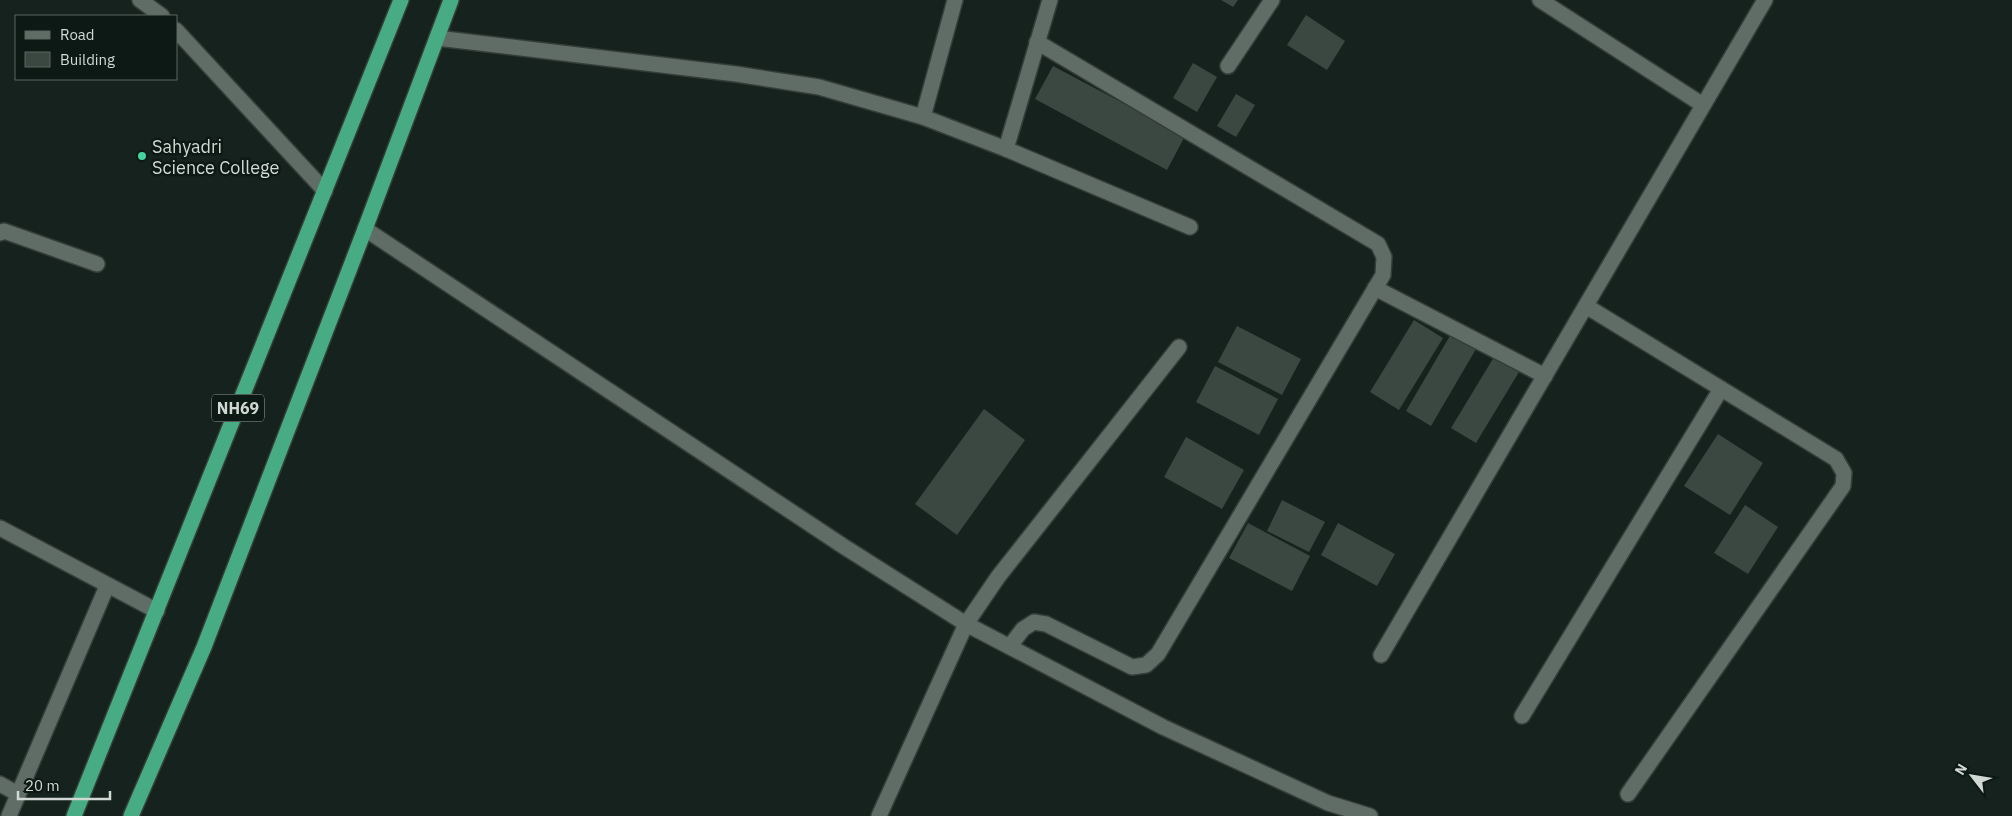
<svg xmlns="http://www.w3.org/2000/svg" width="2012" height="816" font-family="'IBM Plex Sans',sans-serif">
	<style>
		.building { fill: #3b4842 }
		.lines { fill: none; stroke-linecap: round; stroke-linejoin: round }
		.minor-casing { stroke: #353d38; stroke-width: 18 }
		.highway-casing { stroke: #353d38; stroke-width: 18 }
		.minor { stroke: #5f6d66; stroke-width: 15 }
		.highway { stroke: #47ab83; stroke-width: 15 }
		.poi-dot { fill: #45d49f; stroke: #0d1914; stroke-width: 2 }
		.labels { text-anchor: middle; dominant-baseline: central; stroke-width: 5; stroke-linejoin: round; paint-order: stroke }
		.shield { fill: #0d1914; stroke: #979f9b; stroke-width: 1 }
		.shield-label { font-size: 16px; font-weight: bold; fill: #d2d9d5 }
		.poi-label { font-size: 18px; fill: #d2d9d5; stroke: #0d1914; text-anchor: start }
	</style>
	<rect width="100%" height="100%" fill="#16221d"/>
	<g class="building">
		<polygon points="1221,0 1238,0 1233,7"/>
		<polygon points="1306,15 1345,41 1327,70 1287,45"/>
		<polygon points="1193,63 1217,77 1197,112 1173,98"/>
		<polygon points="1053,66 1185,136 1167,170 1035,99"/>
		<polygon points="1236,94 1255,105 1236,137 1217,126"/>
		<polygon points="1414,320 1443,338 1399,410 1370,392"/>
		<polygon points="1237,326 1301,359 1282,395 1218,362"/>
		<polygon points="1451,334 1476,349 1431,426 1406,411"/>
		<polygon points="1497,352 1522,367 1476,443 1451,428"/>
		<polygon points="1215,366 1278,399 1259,435 1196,402"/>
		<polygon points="984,409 1025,440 957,535 915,504"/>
		<polygon points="1718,434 1763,463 1730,515 1684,486"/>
		<polygon points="1186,437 1244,470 1222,509 1164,477"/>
		<polygon points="1282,500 1325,522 1309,552 1267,531"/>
		<polygon points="1745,505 1778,527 1748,574 1714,553"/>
		<polygon points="1248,523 1310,556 1292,591 1229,558"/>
		<polygon points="1338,523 1395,554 1377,586 1321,555"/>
	</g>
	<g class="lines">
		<defs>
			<g id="minor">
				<polyline points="140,0 162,16"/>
				<polyline points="1540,0 1703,105"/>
				<polyline points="176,30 325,191"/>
				<polyline points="437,38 736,74 819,87 923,117 1006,149 1190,227"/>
				<polyline points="1228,66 1272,0"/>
				<polyline points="923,117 955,0"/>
				<polyline points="1006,149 1050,0"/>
				<polyline points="365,229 843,546 966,624 1163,727 1328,803 1370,816"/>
				<polyline points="0,233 4,231 97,264"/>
				<polyline points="1375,288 1545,376"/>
				<polyline points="1586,306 1836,459 1844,473 1843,486 1628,794"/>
				<polyline points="0,528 157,611"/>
				<polyline points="1010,646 1023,629 1034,622 1046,624 1132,667 1146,665 1158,654 1383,275 1384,257 1378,244 1037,42"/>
				<polyline points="1381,655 1765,0"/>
				<polyline points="1522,716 1721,389"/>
				<polyline points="0,784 18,794"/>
				<polyline points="9,816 107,586"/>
				<polyline points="879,816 966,624 998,577 1179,347"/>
			</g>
			<g id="highway">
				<polyline points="74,816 401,0"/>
				<polyline points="131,816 204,647 365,229 451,0"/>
			</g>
		</defs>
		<use href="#minor" class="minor-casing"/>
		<use href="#highway" class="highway-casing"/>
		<use href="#minor" class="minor"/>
		<use href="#highway" class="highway"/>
	</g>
	<circle class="poi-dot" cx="142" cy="156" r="5"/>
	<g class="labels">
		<rect class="shield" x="212" y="394.5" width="52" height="27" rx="4"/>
		<g class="shield-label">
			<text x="238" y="408">NH69</text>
		</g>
		<g class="poi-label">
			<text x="152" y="146">Sahyadri<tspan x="152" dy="21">Science College</tspan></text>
		</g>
	</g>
	<rect x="15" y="15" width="162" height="65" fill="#0d1914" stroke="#5c6661"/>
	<rect x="25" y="31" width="25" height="8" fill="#5f6d66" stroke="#5c6661"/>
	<text x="60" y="40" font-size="15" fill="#d2d9d5">Road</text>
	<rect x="25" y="52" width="25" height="15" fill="#3b4842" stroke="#5c6661"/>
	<text x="60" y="65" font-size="15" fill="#d2d9d5">Building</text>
	<g transform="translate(1972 776) rotate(301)" stroke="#0d1914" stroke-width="4" paint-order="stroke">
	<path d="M0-4L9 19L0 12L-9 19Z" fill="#d2d9d5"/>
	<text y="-8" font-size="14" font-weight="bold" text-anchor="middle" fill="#d2d9d5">N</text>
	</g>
	<path d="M18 791v8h92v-8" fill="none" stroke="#d2d9d5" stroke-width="2.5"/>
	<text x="25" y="791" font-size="15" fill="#d2d9d5" stroke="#0d1914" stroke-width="4" paint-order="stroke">20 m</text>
</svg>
